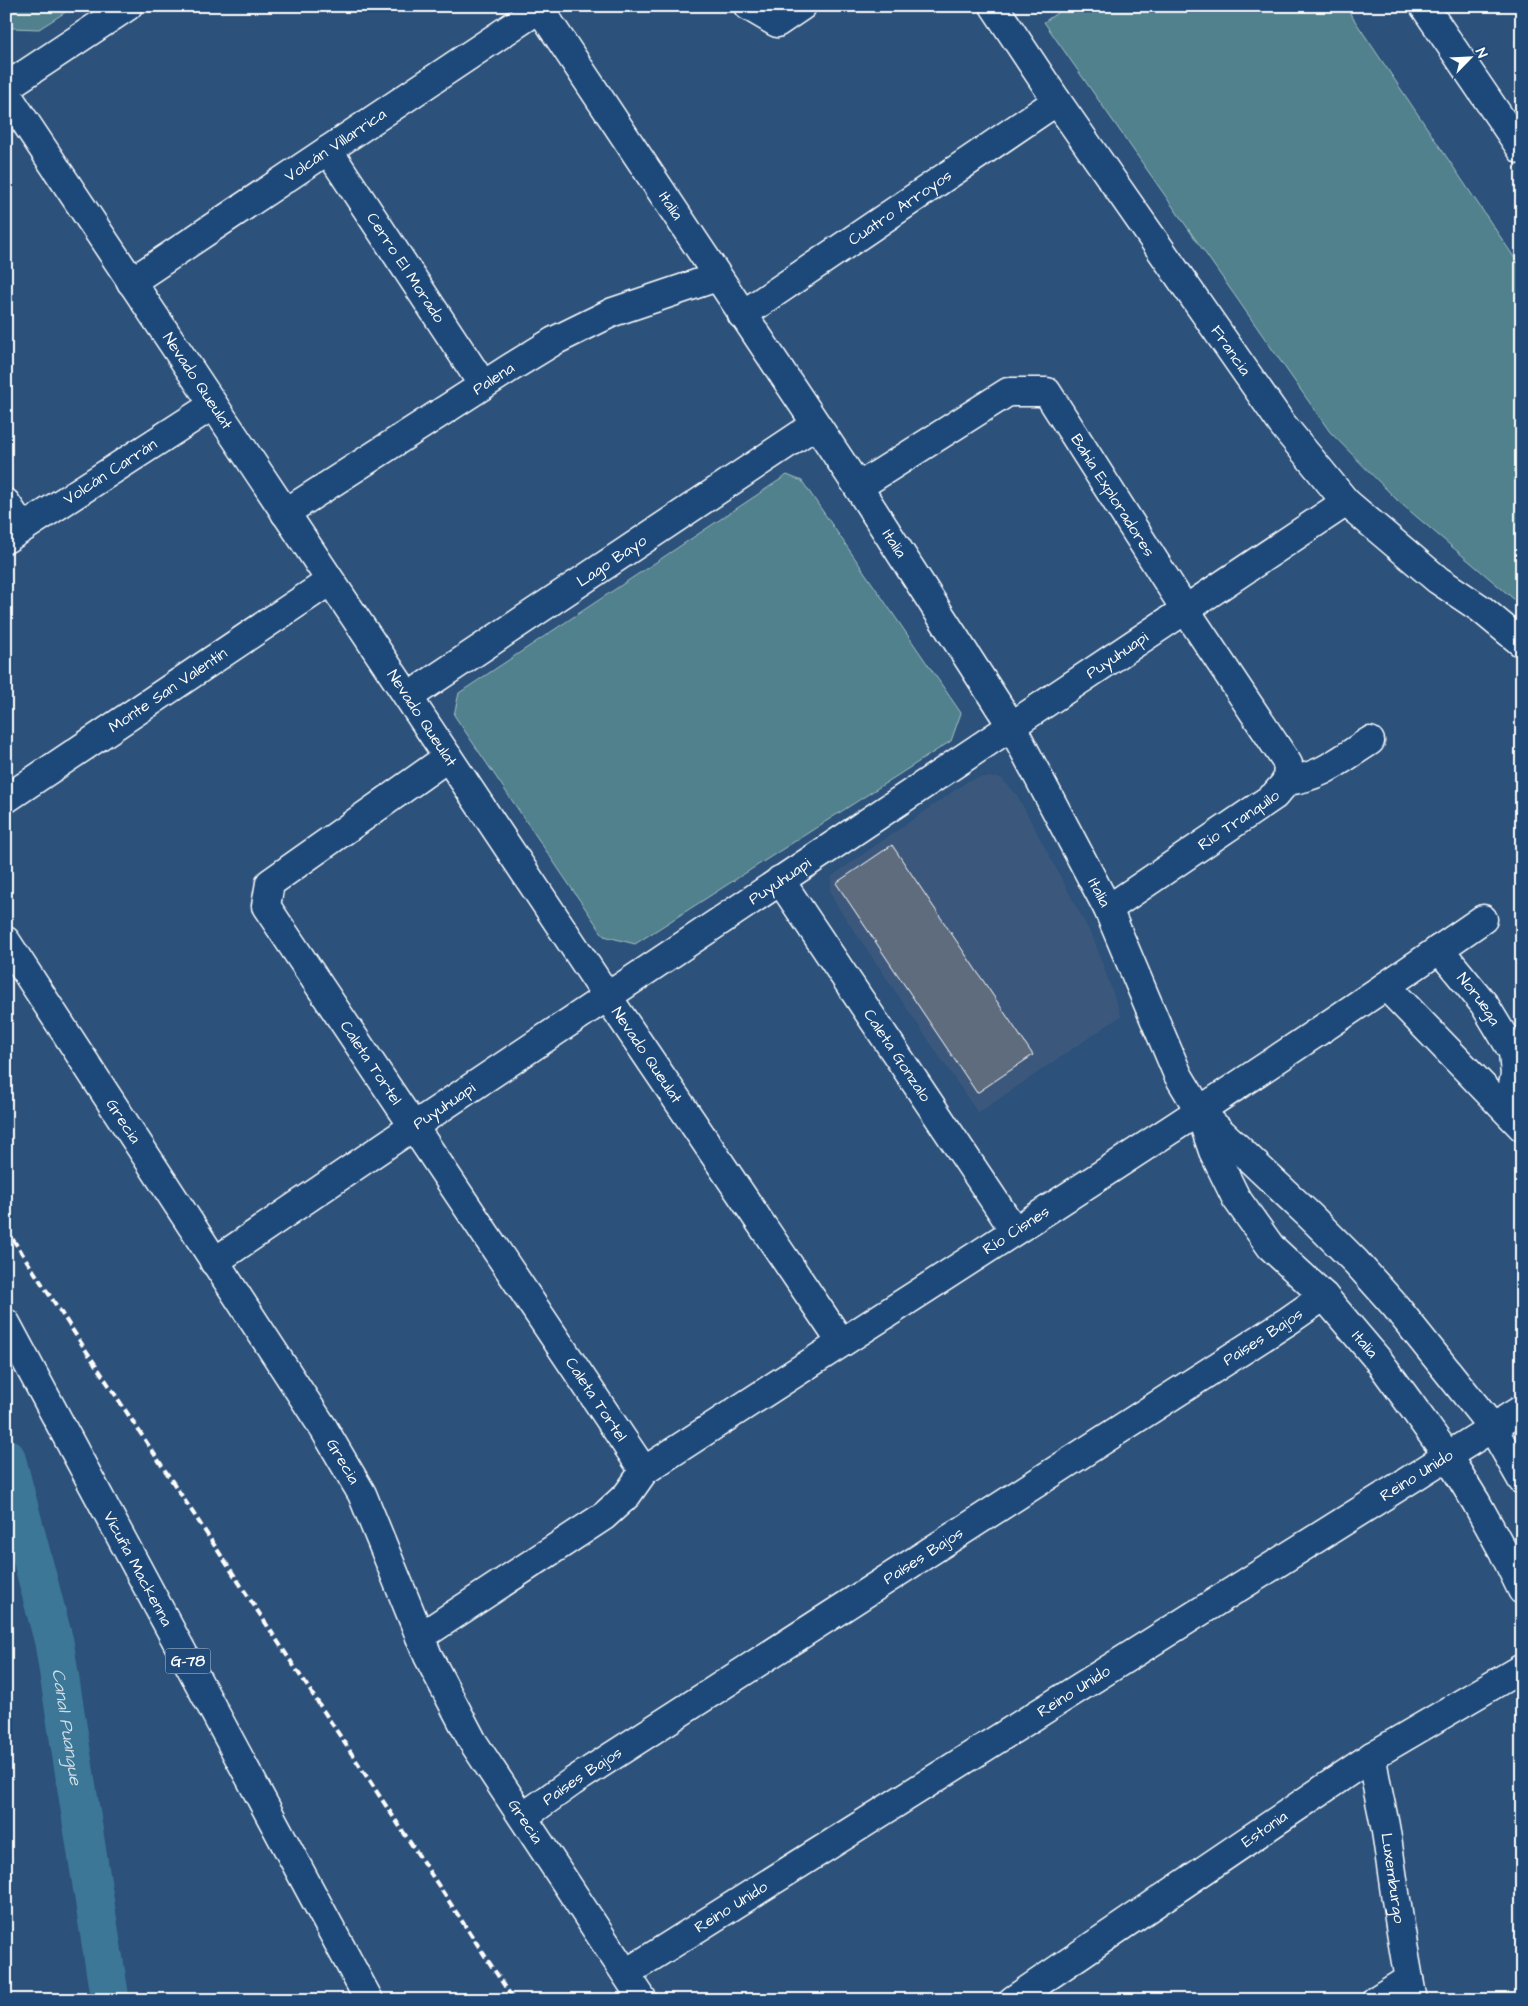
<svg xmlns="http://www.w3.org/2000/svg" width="1528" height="2006" font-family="'Architects Daughter',sans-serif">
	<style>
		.built { fill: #3b597c }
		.green { fill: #51818c; stroke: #a8c0c6 }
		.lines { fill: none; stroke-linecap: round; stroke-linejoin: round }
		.canal { stroke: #3e7798; stroke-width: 39 }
		.building { fill: #5f6c7e; stroke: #fff }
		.street-casing { stroke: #fff; stroke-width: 31 }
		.primary-casing { stroke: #fff; stroke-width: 31 }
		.street { stroke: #1f4a7a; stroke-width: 28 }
		.primary { stroke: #1f4a7a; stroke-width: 28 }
		.rail { stroke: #fff; stroke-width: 4; stroke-dasharray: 8 4; stroke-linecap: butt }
		.labels { text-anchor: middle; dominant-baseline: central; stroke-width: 4.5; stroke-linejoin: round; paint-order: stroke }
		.shield { fill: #1f4a7a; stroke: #bcc9d7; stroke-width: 1 }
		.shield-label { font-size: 15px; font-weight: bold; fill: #fff }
		.street-label { font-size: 16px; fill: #fff; stroke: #1f4a7a }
		.water-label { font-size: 18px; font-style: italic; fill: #cfdde5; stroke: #1f4a7a }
	</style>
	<rect width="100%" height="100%" fill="#2c517b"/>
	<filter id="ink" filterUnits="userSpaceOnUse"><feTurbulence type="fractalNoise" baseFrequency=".02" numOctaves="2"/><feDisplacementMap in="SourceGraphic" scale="10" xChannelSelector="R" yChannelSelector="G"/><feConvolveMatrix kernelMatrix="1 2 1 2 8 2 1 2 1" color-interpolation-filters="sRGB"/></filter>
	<g filter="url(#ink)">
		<polygon class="built" points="982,777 1001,778 1017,795 1094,940 1121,1016 978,1113 834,901 830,890 832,876 968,781"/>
		<g class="green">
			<polygon points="6,6 75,6 39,29 12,28 6,19"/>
			<polygon points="1067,6 1345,6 1522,269 1522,606 1398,501 1330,432 1044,22"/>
			<polygon points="787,475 802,481 961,713 951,741 635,944 604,936 454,715 459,693"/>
		</g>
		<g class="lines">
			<path class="canal" id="s1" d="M6 1458 54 1642 110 2000"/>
		</g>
		<polygon class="building" points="892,845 1033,1055 977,1093 836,883"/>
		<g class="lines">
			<defs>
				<g id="street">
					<path id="s2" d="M538 6 858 487 1011 725 1108 909 1178 1075 1199 1110 1213 1151 1236 1198 1271 1247 1324 1296 1379 1361 1409 1402 1447 1455 1476 1502 1503 1551 1522 1590"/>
					<polyline points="748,6 777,23 802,6"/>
					<path id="s3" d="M994 6 1057 101 1282 424 1346 502 1438 580 1481 609 1522 643"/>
					<polyline points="1424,6 1522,150"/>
					<polyline points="6,87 128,6"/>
					<path id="s4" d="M6 93 607 996 841 1342"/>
					<path id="s5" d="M328 150 483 385"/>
					<path id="s6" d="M131 282 543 6"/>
					<path id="s7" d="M742 315 1057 101"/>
					<path id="s8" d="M858 487 1008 392H1047L1185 609 1288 764 1287 781"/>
					<polyline points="6,503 23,528"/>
					<path id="s9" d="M285 513 510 368 554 341 613 312 717 277"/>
					<path id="s10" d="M6 539 213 405"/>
					<path id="s11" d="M408 697 815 425"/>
					<path id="s12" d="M448 757 270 883 266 906 644 1471"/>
					<path id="s13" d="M6 799 330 581"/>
					<path id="s14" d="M780 880 1014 1230"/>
					<path id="s15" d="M1108 909 1274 796 1287 781C1322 777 1341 759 1370 741"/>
					<path id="s16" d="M6 941 324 1429 362 1494 428 1656 473 1742 643 2000"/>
					<path id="s17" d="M1439 949 1484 1004 1513 1052 1515 1075 1508 1111"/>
					<polyline points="1386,986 1522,1127"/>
					<polyline points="1202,1114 1310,1216 1356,1262 1396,1307 1492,1427 1522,1480"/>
					<path id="s18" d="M214 1262 414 1126 1346 502"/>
					<path id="s19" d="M420 1637 604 1516 627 1495 644 1471C924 1288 1209 1110 1483 919"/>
					<path id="s20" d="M1372 1756C1375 1784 1383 1810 1387 1838 1395 1892 1402 1946 1413 2000"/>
					<path id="s21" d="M523 1817 572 1782 1288 1321 1324 1296"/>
					<path id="s22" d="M626 1973 1522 1409"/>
					<path id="s23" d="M1013 2000 1372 1756 1522 1668"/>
					<polyline points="1376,2000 1409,1979"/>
				</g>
				<g id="primary">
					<path id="s24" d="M6 1323 369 2000"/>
				</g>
			</defs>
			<use href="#street" class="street-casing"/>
			<use href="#primary" class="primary-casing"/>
			<use href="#street" class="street"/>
			<use href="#primary" class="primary"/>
			<polyline class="rail" points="6,1229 514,2000"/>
		</g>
	</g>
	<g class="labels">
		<rect class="shield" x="165.5" y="1648.5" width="45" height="25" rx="4"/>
		<g class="shield-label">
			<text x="188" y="1661">G-78</text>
		</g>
		<g class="street-label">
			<text stroke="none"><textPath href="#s6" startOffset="246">Volcán Villarrica</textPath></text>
			<text stroke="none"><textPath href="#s2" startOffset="240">Italia</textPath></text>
			<text stroke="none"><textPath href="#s7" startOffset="191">Cuatro Arroyos</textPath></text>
			<text stroke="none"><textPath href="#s5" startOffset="141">Cerro El Morado</textPath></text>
			<text stroke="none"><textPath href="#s3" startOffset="418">Francia</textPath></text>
			<text stroke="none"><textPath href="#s9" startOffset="248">Palena</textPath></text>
			<text stroke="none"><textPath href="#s4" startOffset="346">Nevado Queulat</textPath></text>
			<text stroke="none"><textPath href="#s10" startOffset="124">Volcán Carrán</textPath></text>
			<text stroke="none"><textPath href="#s8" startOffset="339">Bahía Exploradores</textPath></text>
			<text stroke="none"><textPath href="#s2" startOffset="645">Italia</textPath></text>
			<text stroke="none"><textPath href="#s11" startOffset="245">Lago Bayo</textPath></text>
			<text stroke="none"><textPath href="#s18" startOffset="1088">Puyuhuapi</textPath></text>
			<text stroke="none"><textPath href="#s13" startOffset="195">Monte San Valentín</textPath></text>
			<text stroke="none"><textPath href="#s4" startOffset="751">Nevado Queulat</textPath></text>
			<text stroke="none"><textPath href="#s15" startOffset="158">Río Tranquilo</textPath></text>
			<text stroke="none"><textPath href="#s18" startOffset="682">Puyuhuapi</textPath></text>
			<text stroke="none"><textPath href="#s2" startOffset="1050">Italia</textPath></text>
			<text stroke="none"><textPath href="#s17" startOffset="64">Noruega</textPath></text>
			<text stroke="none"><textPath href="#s4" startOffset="1156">Nevado Queulat</textPath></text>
			<text stroke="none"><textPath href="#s14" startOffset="211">Caleta Gonzalo</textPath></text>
			<text stroke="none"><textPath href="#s12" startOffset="430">Caleta Tortel</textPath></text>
			<text stroke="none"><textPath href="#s18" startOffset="278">Puyuhuapi</textPath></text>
			<text stroke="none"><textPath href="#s16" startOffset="215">Grecia</textPath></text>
			<text stroke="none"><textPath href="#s19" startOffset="724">Río Cisnes</textPath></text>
			<text stroke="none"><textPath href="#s21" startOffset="882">Países Bajos</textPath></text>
			<text stroke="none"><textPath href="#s2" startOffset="1581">Italia</textPath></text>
			<text stroke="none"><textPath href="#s12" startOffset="835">Caleta Tortel</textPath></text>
			<text stroke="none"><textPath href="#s16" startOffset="620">Grecia</textPath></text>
			<text stroke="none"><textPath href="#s22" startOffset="934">Reino Unido</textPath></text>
			<text stroke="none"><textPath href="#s21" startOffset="478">Países Bajos</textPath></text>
			<text stroke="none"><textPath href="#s24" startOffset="279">Vicuña Mackenna</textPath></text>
			<text stroke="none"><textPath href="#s22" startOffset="529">Reino Unido</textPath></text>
			<text stroke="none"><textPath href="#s21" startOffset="72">Países Bajos</textPath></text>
			<text stroke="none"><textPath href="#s16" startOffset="1025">Grecia</textPath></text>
			<text stroke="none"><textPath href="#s23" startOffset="304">Estonia</textPath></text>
			<text stroke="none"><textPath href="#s20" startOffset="124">Luxemburgo</textPath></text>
			<text stroke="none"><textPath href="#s22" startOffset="124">Reino Unido</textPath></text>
		</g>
		<g class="water-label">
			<text stroke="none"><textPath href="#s1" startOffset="276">Canal Puangue</textPath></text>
		</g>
	</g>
	<rect width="1528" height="2006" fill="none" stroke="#1f4a7a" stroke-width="25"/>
	<rect x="12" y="12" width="1503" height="1981" fill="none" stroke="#fff" stroke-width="2" filter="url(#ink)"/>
	<g transform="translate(1470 58) rotate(66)" stroke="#1f4a7a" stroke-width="4" paint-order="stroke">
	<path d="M0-4L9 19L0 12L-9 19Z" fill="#ffffff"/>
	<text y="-8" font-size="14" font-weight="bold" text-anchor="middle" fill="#ffffff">N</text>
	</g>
</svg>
